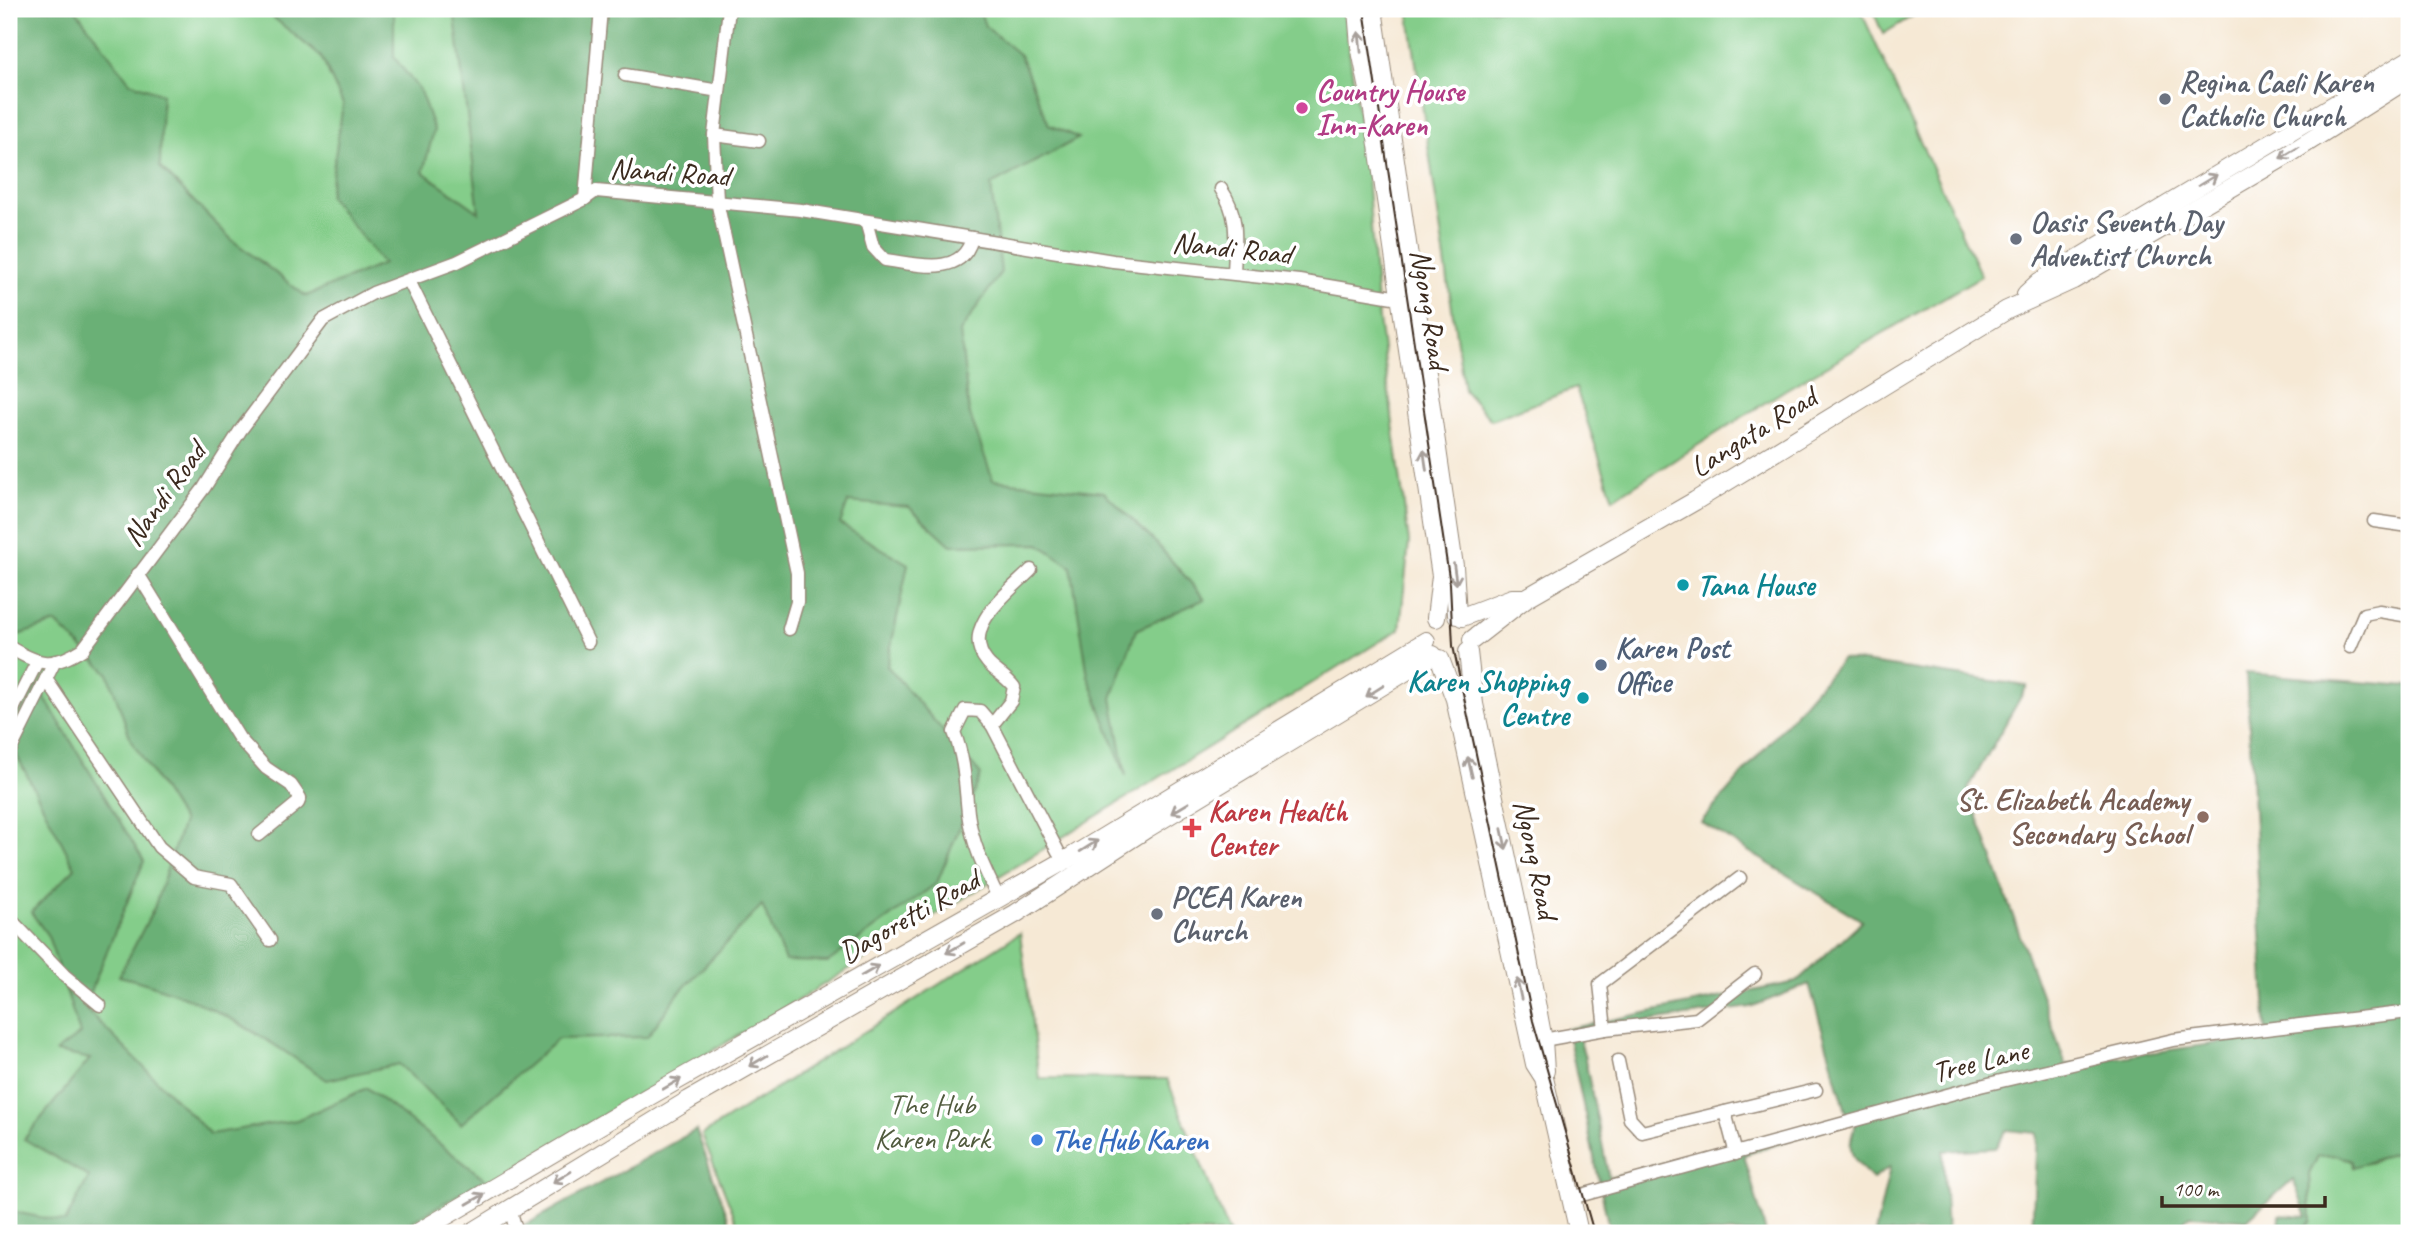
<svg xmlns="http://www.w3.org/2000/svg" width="2418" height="1242" font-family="Caveat,sans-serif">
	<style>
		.green { fill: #84cd8a; stroke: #607c54; stroke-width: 2 }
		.forest { fill: #6bb076; stroke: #536d4a; stroke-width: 2; fill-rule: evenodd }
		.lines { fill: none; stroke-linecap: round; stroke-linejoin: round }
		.street-casing { stroke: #988a7a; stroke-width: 15 }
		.secondary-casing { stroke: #988a7a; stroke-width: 20 }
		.street { stroke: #fff; stroke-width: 12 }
		.secondary { stroke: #fff; stroke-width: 18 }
		.tram { stroke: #3b2a1e; stroke-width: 2 }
		.oneway { stroke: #a79f9a }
		.worship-dot { fill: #6b7280; stroke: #fff; stroke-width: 2.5 }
		.hotel-dot { fill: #d1479c; stroke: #fff; stroke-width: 2.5 }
		.culture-dot { fill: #0f9aa8; stroke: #fff; stroke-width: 2.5 }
		.service-dot { fill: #5c6f8a; stroke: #fff; stroke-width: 2.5 }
		.education-dot { fill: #8d6e63; stroke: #fff; stroke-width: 2.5 }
		.health-dot { fill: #e0444e; stroke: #fff; stroke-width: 2.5 }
		.shop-dot { fill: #3f7fe0; stroke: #fff; stroke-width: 2.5 }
		.labels { text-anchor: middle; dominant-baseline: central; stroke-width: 7; stroke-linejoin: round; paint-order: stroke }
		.worship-label { font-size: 30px; font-weight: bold; fill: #5b616d; stroke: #fff; text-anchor: start }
		.hotel-label { font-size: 30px; font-weight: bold; fill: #b23c85; stroke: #fff; text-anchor: start }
		.street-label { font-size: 30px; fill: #3b2a1e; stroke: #fff }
		.culture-label { font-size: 30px; font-weight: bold; fill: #0d838f; stroke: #fff; text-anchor: start }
		.service-label { font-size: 30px; font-weight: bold; fill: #4e5e75; stroke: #fff; text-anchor: start }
		.education-label { font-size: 30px; font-weight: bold; fill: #785e54; stroke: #fff; text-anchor: end }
		.health-label { font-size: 30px; font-weight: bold; fill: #be3a42; stroke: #fff; text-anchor: start }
		.park-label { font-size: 30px; fill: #515b3e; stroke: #fff }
		.shop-label { font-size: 30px; font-weight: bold; fill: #366cbe; stroke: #fff; text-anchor: start }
	</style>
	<rect width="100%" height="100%" fill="#fff"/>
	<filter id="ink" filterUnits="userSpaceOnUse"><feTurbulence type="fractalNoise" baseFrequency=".0143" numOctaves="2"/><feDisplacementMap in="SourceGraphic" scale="14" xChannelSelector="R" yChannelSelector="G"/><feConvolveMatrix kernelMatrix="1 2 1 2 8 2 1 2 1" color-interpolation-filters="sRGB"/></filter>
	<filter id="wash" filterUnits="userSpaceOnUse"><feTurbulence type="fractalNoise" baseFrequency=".00686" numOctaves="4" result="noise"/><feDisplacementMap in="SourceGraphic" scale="28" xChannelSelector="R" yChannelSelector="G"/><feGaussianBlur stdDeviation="1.57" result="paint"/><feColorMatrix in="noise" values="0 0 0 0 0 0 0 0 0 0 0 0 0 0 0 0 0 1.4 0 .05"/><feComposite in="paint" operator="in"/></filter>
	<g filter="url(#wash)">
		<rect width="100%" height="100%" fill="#f6e9d5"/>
		<g class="green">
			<polygon points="9,9 1343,9 1367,174 1377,305 1409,542 1400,629 805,996 405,1233 9,1233"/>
			<polygon points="1408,9 1860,9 1981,276 1785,390 1613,499 1576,388 1491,420 1464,390"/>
			<polygon points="1872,9 1924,9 1883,34"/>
			<polygon points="1020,933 1039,1078 1167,1079 1229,1233 741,1233 702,1135"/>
			<polygon points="2392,1151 2409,1152 2409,1233 2303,1233 2304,1228 2311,1221 2309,1174 2318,1156 2337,1155 2352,1161 2353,1166 2372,1162"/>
		</g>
		<g class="forest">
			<path d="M9 9H75L130 82 162 94 160 167 232 240 306 296 383 264 329 196 343 104 321 57 268 13 267 9H394V57L420 91 434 130 423 172 479 212 454 9H979L985 26 1020 55 1049 125 1079 138 991 185 1001 272 960 332 969 412 993 480 1104 492 1156 543 1205 599 1136 630 1112 698 1126 776 1088 676 1071 566 1039 544 951 545 909 507 848 502 840 524 908 564 887 666 981 775 937 883 828 962 785 961 762 905 679 993 647 1037 558 1039 461 1124 399 1064 327 1080C257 1032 203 996 119 976L154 908 183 822 131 740 108 673 56 623 9 638Z"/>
			<path d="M1842 659 2027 686 1968 789 2066 1065 2267 1036 2246 673 2409 686V1152C2388 1151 2373 1162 2353 1167L2352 1161 2337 1155 2318 1156 2309 1174 2311 1221 2304 1228 2303 1233H2279L2280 1215 2307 1217 2293 1179 2247 1220 2191 1215 2169 1233H2032L2037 1133 2007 1130 1995 1148 1943 1151 1947 1233H1875L1890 1167 1873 1179C1848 1156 1845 1148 1859 1117L1744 1155 1766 1233H1610L1567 1029 1796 982 1862 921 1701 822ZM1809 984 1847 1115 1609 1178 1584 1054 1577 1031 1751 1007Z"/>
			<polygon points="35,682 144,861 84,1007 210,1134 297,1120 367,1088 485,1179 391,1233 9,1233 9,1211 65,1222 89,1177 24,1139 90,1059 56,1052 80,1034 48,936 31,912 75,868 13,748 9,757 9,736"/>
			<polygon points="696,1130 734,1233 511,1233"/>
		</g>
	</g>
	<g filter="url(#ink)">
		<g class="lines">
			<defs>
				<g id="street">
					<polyline points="729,9 714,135 717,201 797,573 797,602 789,629"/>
					<polyline points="625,75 719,91"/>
					<polyline points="714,135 759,141"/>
					<path d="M1221 189C1240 216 1235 242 1234 273"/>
					<polyline points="585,199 601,9"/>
					<path d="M866 221 873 247 885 260C916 264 962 278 972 238"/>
					<polyline points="409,281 588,642"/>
					<polyline points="2374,521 2409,526"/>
					<polyline points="138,574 239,738 266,768 291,785 300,798 298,803 259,835"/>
					<path d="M9 647C39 665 52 669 83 649L204 488 240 431 323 320 373 293 457 262 585 199 596 191 801 210 1113 261 1299 281 1399 298"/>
					<polyline points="2350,647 2364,614 2379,611 2409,616"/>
					<polyline points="46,679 159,847 194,877 231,884 270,940"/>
					<polyline points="9,717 36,664"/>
					<path d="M992 725 1011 701 1014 687C1005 675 994 671 987 662 959 628 1008 593 1031 570"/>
					<polyline points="9,753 55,661"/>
					<path d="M998 897C985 870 972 844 968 813 965 784 965 760 954 732L965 710 980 711 992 725 1063 861"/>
					<polyline points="9,918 64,975 100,1005"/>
					<polyline points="1605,1029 1600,984 1740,878"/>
					<polyline points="1543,1040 1605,1029 1697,1019 1755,974"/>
					<polyline points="1618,1061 1630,1119 1642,1132 1816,1090"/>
					<polyline points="1725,1112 1736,1154"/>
					<polyline points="1571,1198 1980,1086 2173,1040 2409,1012"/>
					<polyline points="510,1209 517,1233"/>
				</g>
				<g id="secondary">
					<polyline points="1357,9 1360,46 1372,104 1441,576 1436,618"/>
					<polyline points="1373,9 1454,566 1457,615"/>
					<polyline points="2026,294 2039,282 2409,60"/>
					<polyline points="1462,617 1512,598 1526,598"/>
					<polyline points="1472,640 1526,598 1695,501 2007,310 2073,280 2289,154 2409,78"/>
					<polyline points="1468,652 1474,704 1522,928 1543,1040 1545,1071"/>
					<polyline points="1440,659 1455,699 1535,1064 1544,1078 1579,1233"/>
					<polyline points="417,1233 648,1097 1071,857 1426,641"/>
					<polyline points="471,1233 689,1100 1015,914 1146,829 1433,655"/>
				</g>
			</defs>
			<use href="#street" class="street-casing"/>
			<use href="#secondary" class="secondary-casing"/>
			<use href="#street" class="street"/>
			<use href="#secondary" class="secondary"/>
			<polyline class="tram" points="1364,9 1450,584 1453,646 1533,1021 1594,1233"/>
		</g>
		<defs><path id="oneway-shaft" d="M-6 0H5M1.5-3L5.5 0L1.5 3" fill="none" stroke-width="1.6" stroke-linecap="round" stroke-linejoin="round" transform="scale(1.75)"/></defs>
		<g class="oneway">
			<use href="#oneway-shaft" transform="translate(1360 42) rotate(-96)"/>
			<use href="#oneway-shaft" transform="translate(2289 153) rotate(149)"/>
			<use href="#oneway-shaft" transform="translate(2208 180) rotate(-31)"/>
			<use href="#oneway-shaft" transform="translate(1425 460) rotate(-98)"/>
			<use href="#oneway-shaft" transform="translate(1455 574) rotate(82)"/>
			<use href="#oneway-shaft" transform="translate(1375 691) rotate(148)"/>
			<use href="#oneway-shaft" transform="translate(1470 767) rotate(-103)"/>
			<use href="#oneway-shaft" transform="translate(1180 808) rotate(149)"/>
			<use href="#oneway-shaft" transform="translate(1504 839) rotate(78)"/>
			<use href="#oneway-shaft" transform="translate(1089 846) rotate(-32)"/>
			<use href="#oneway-shaft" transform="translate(955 948) rotate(150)"/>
			<use href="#oneway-shaft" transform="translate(870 971) rotate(-30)"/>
			<use href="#oneway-shaft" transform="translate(1519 989) rotate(-102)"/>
			<use href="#oneway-shaft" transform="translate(758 1061) rotate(149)"/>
			<use href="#oneway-shaft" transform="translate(672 1084) rotate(-30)"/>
			<use href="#oneway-shaft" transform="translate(562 1177) rotate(149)"/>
			<use href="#oneway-shaft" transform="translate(476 1199) rotate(-30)"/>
		</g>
	</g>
	<g class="worship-dot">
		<circle cx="2165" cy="99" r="7"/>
		<circle cx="2016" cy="239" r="7"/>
		<circle cx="1157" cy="914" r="7"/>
	</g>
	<circle class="hotel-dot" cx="1302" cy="108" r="7"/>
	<g class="culture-dot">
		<circle cx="1683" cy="585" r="7"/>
		<circle cx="1583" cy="698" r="7"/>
	</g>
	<circle class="service-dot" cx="1601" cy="665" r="7"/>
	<circle class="education-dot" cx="2203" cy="817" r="7"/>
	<path class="health-dot" d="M1188.5 817.5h7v7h7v7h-7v7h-7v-7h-7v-7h7z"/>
	<circle class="shop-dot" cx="1037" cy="1140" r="7"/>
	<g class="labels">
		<g class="worship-label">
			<text x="2179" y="82">Regina Caeli Karen<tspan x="2179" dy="34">Catholic Church</tspan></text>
			<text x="2030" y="222">Oasis Seventh Day<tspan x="2030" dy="34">Adventist Church</tspan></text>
			<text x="1171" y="897">PCEA Karen<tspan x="1171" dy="34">Church</tspan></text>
		</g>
		<g class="hotel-label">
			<text x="1316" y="91">Country House<tspan x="1316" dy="34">Inn-Karen</tspan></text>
		</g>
		<g class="street-label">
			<text transform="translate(670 172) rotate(4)">Nandi Road</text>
			<text transform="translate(1232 248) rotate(6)">Nandi Road</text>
			<text transform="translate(1430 309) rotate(81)">Ngong Road</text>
			<text transform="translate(1753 432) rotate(-32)">Langata Road</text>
			<text transform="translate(164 494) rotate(-54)">Nandi Road</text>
			<text transform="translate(1536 859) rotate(78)">Ngong Road</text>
			<text transform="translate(909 916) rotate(-30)">Dagoretti Road</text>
			<text transform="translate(1980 1061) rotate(-14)">Tree Lane</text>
		</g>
		<g class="culture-label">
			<text x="1697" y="585">Tana House</text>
			<text x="1569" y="681" text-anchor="end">Karen Shopping<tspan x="1569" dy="34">Centre</tspan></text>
		</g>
		<g class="service-label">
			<text x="1615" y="648">Karen Post<tspan x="1615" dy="34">Office</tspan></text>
		</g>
		<g class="education-label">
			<text x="2189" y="800">St. Elizabeth Academy<tspan x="2189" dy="34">Secondary School</tspan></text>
		</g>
		<g class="health-label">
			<text x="1208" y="811">Karen Health<tspan x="1208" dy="34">Center</tspan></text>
		</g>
		<g class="park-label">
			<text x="932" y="1104">The Hub<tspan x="932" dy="34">Karen Park</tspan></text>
		</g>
		<g class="shop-label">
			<text x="1051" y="1140">The Hub Karen</text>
		</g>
	</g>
	<rect width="2418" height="1242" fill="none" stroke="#fff" stroke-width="35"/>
	<path d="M2162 1196v10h163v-10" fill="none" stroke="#3b2a1e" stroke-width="3.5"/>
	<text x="2173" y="1196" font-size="21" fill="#3b2a1e" stroke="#ffffff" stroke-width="5" paint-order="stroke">100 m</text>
</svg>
